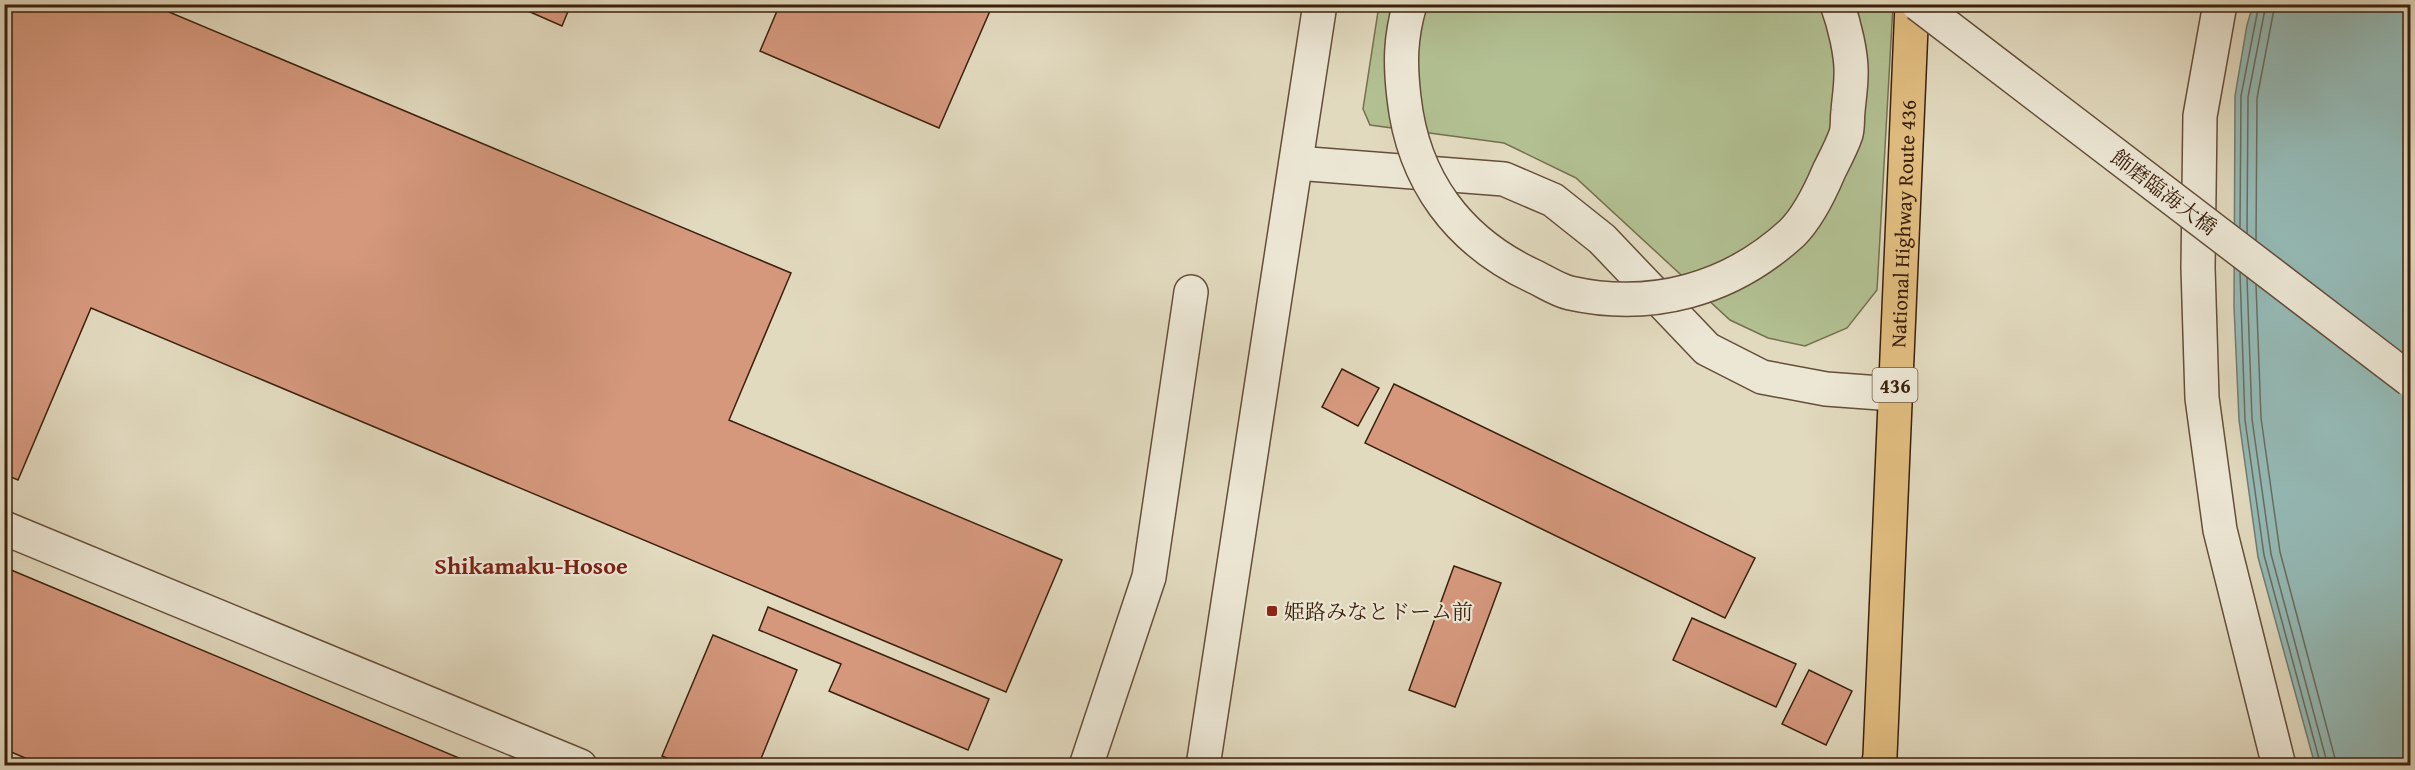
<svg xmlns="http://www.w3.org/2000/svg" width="2415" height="770" font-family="'Gentium Book Plus','Noto Serif JP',serif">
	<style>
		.green { fill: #b2c092; stroke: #76704f; stroke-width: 1.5 }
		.water { fill: #95bab6; stroke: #717c72; stroke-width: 1.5 }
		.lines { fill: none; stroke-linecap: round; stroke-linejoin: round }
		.shore { stroke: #686d61; stroke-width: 1.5 }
		.building { fill: #d5987d; stroke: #3b200c; stroke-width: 1.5 }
		.minor-casing { stroke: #654e39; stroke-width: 36 }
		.highway-casing { stroke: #3b200c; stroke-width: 36 }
		.minor { stroke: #ece7d5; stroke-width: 33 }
		.highway { stroke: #e1bd80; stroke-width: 33 }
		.minor-bridge-casing { stroke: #654e39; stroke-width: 36; stroke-linecap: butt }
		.minor-bridge { stroke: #ece7d5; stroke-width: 33 }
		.poi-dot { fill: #8f2418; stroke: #ece7d5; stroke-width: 2 }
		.labels { text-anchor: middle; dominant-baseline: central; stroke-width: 4.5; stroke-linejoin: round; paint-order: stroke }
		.shield { fill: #ece7d5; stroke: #705c48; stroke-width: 1.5 }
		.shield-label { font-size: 20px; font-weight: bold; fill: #3b200c }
		.street-label { font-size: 21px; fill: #3b200c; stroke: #ece7d5 }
		.poi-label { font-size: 21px; fill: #3b200c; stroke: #ece7d5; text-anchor: start }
		.quarter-label { font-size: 24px; font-weight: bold; fill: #7a1f14; stroke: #ece7d5 }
	</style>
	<rect width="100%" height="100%" fill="#e2dabf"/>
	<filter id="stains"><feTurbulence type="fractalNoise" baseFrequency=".00333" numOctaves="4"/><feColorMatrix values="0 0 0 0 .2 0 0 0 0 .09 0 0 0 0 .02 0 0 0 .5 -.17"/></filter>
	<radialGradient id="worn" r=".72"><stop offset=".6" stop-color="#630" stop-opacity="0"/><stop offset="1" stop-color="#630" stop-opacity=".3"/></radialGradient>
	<polygon class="green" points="1379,5 1893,5 1877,290 1847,328 1805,346 1768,338 1730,320 1576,178 1504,143 1370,125 1363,109"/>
	<polygon class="water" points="2253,5 2410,5 2410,765 2315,765 2258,557 2239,420 2234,307 2235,96 2247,25"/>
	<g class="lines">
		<g class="shore">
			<polyline points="2240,227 2241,96 2259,4"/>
			<polyline points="2247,233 2248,97 2266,4"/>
			<polyline points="2256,240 2257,98 2275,4"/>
			<polyline points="2240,273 2245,420 2264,555 2321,766"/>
			<polyline points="2247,278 2252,419 2271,554 2328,766"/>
			<polyline points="2256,285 2261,418 2280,552 2337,766"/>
		</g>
	</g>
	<g class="building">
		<polygon points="4,4 150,4 791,273 729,420 1062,560 1006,692 91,308 18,480 4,474"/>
		<polygon points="512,4 571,4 562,26"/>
		<polygon points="780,4 993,4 939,128 760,51"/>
		<polygon points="1342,369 1379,388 1358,426 1322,407"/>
		<polygon points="1394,384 1755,558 1725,618 1365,443"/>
		<polygon points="1454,566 1501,583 1455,707 1409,690"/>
		<polygon points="4,567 478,766 44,766 4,749"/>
		<polygon points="768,607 989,699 968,750 829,691 841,664 759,630"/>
		<polygon points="1692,618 1796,664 1776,707 1673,660"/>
		<polygon points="713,635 797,670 758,766 685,766 662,756"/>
		<polygon points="1809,670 1852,691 1826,745 1782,724"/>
	</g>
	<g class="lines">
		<defs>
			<g id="minor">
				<polyline points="2220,4 2200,116 2198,268 2202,398 2220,530 2279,766"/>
				<polyline points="1296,163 1504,179 1553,200 1602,239 1707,349 1762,377 1826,389 1894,394"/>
				<polyline points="4,528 580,766"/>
				<polyline points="1086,766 1149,577 1191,292"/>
				<polyline points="1203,766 1320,4"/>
			</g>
			<g id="highway">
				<path id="s1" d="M1878 766 1880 756 1912 4"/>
			</g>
		</defs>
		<use href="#minor" class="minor-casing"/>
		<use href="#highway" class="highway-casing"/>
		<use href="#minor" class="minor"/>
		<use href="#highway" class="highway"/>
		<defs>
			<g id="minor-bridge">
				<path d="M1410 4C1400 38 1400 64 1404 98 1413 180 1458 241 1533 276 1544 281 1557 290 1570 293 1651 311 1730 290 1792 233 1807 218 1821 190 1829 171 1835 159 1842 146 1846 134 1848 127 1847 119 1848 111 1849 99 1851 87 1851 75 1852 55 1844 23 1837 4"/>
				<polyline points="1918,4 2410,380"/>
			</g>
		</defs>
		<use href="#minor-bridge" class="minor-bridge-casing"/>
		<use href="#minor-bridge" class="minor-bridge"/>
	</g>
	<rect class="poi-dot" x="1266" y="605" width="12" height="12" rx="3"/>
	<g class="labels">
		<rect class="shield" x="1872.5" y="368" width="45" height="34" rx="4.5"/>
		<g class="shield-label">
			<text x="1895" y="385">436</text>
		</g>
		<g class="street-label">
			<text transform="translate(2164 192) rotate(37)">飾磨臨海大橋</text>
			<text stroke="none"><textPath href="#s1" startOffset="543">National Highway Route 436</textPath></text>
		</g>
		<g class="poi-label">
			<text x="1284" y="611">姫路みなとドーム前</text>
		</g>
		<g class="quarter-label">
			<text x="531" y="565">Shikamaku-Hosoe</text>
		</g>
	</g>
	<rect width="2415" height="770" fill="none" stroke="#e2dabf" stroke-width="24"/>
	<rect x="6" y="6" width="2403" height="758" fill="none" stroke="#3b200c" stroke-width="3"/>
	<rect x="12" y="12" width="2391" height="746" fill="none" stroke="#3b200c" stroke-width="1.5"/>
	<rect width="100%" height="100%" filter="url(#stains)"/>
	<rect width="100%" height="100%" fill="url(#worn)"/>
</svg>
